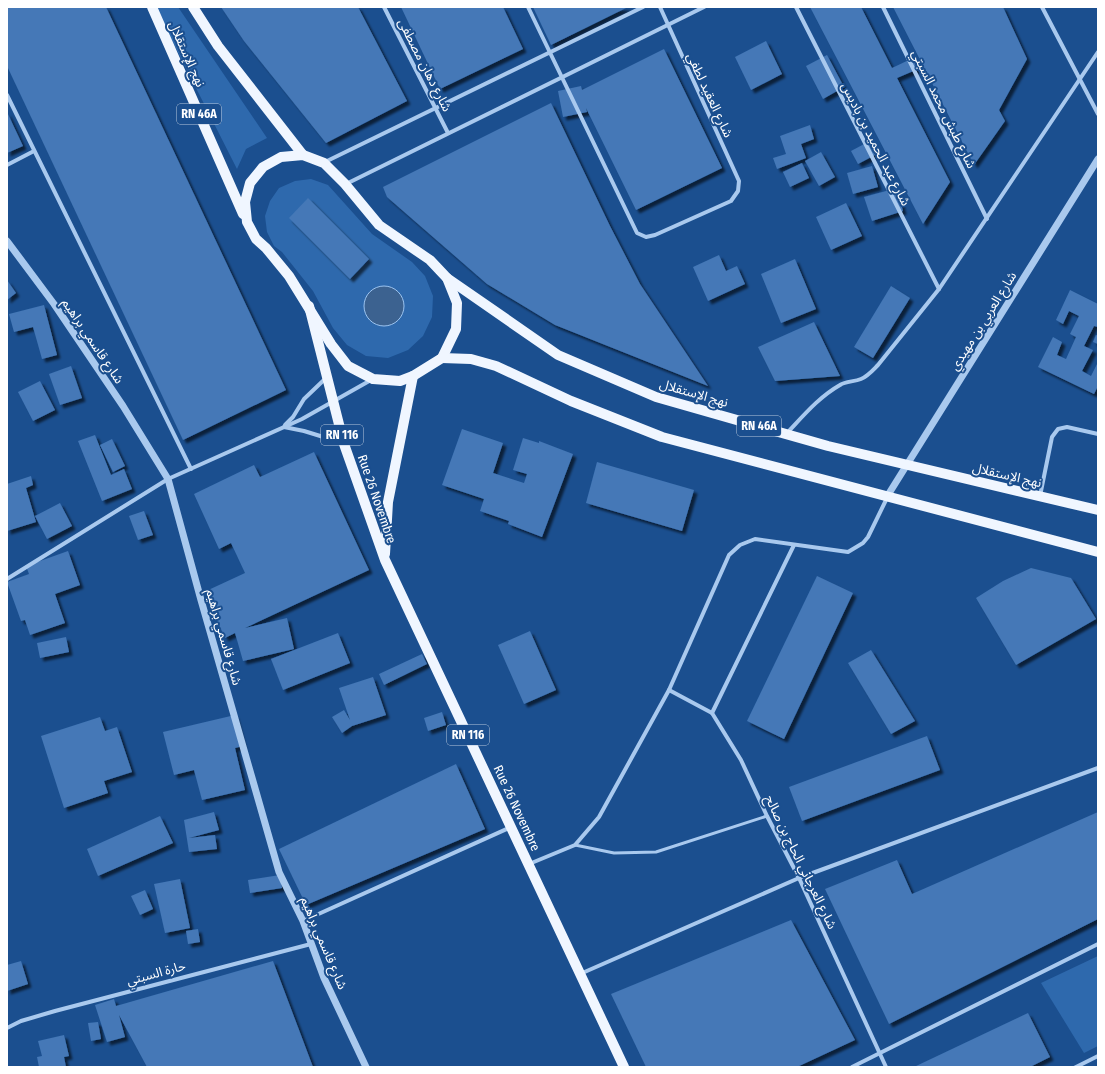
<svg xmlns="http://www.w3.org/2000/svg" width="1105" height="1074" font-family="'Fira Sans Condensed','Noto Sans Arabic',sans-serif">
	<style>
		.green { fill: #2e69ad }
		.water { fill: #3c6290; stroke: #9cc4f0 }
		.building { fill: #4478b7; filter: url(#shadow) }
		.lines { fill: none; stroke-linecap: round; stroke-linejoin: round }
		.service { stroke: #a9c9ee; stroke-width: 3 }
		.minor { stroke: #a9c9ee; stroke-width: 4 }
		.tertiary { stroke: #a9c9ee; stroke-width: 7 }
		.primary { stroke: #f0f6ff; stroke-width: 10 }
		.labels { text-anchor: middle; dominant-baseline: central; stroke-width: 4; stroke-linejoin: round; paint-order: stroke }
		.shield { fill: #1b4f8f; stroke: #bbcadd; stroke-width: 1 }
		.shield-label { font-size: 12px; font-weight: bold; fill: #fff }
		.street-label { font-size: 13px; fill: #fff; stroke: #1b4f8f }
	</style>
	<defs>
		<filter id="shadow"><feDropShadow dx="3.5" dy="3.5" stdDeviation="1" flood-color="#0009"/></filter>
	</defs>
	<rect width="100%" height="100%" fill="#1b4f8f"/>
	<g class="green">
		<polygon points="155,7 178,7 267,138 246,149 237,169"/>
		<polygon points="311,179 328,185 372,234 412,262 425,276 433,296 432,317 423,336 408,350 388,358 366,356 347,345 333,328 313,291 282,252 274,246 267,232 265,216 270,201 279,188 295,181"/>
		<polygon points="1098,956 1098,1046 1084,1053 1041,983"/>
	</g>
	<circle class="water" cx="384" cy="306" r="20"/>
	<g class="building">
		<polygon points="7,7 106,7 286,390 183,440 7,66"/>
		<polygon points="221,7 358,7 407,101 326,143 244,41"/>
		<polygon points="401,7 503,7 523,49 440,89"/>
		<polygon points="533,7 628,7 551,45"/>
		<polygon points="810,7 861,7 892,68 913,58 918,69 897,78 950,182 923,224"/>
		<polygon points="893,7 1003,7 1027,59 999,110 1005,121 974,165"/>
		<polygon points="766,41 782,74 751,90 735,57"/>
		<polygon points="664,49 722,168 636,210 586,108 587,112 563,117 558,91 581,86 582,90"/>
		<polygon points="827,55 844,87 823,99 806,66"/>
		<polygon points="551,103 610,226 640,284 708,386 555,325 487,284 387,197 383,187"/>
		<polygon points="7,112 23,146 7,153"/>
		<polygon points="810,125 814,139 801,144 806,158 777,169 773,158 786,154 780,136"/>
		<polygon points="868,142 875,155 858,164 851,151"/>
		<polygon points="821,152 835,177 819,186 805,161"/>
		<polygon points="802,163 809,178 790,187 783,172"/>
		<polygon points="872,166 878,187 853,194 847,173"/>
		<polygon points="897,188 903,211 872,221 864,197"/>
		<polygon points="308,198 369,259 350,279 289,218"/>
		<polygon points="846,203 862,236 831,250 816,217"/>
		<polygon points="719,255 726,271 737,266 745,284 708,301 693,267"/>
		<polygon points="795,259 816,309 781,323 761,274"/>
		<polygon points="7,280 16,293 7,300"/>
		<polygon points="891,286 910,298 873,358 854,347"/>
		<polygon points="1070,290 1098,304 1098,327 1094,326 1084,346 1093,350 1082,371 1091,376 1098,362 1098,386 1094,394 1038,367 1053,337 1062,342 1057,355 1066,359 1076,337 1070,334 1079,316 1069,311 1063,324 1056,320"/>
		<polygon points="44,305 57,355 42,359 33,327 14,332 9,314"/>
		<polygon points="814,322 840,376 775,381 758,347"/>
		<polygon points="1096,335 1098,336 1098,344 1093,342"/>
		<polygon points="71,366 82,398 60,405 49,374"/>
		<polygon points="40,381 55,410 33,421 18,392"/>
		<polygon points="462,429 503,443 493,473 524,483 527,474 513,470 523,438 539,443 539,441 573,454 542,537 508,524 509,521 480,511 484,499 442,485"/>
		<polygon points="95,435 111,475 124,469 132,489 102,501 78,441"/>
		<polygon points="112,439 125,466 113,472 100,445"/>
		<polygon points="314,452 369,570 245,628 287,618 294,649 243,661 235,633 225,638 204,592 245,573 231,543 219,549 194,494 254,465 260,477"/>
		<polygon points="597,462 694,490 682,531 586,503"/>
		<polygon points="31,476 33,485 26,488 36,522 7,531 7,484"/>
		<polygon points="60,503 72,526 47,539 35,516"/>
		<polygon points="144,511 153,535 138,540 129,516"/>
		<polygon points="68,551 80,585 55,594 65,623 30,635 25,620 21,621 7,582 29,574 26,566"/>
		<polygon points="1031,568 1071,578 1096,619 1016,665 976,598 1003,581"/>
		<polygon points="817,576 853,593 784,739 747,721"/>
		<polygon points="530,631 556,690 524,704 498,645"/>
		<polygon points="338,633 350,663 283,690 271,659"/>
		<polygon points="66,637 69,652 40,658 37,643"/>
		<polygon points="871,650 915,721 891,734 848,663"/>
		<polygon points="422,654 427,664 384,685 379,674"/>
		<polygon points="373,677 386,715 352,726 342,733 332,717 344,710 350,720 339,688"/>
		<polygon points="442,712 446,725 428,731 424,718"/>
		<polygon points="235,715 243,746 235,748 245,790 202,800 194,770 174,775 163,732"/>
		<polygon points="100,717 105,731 117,727 132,772 104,781 108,793 64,808 41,736"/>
		<polygon points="927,736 940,770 802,821 789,787"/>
		<polygon points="456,764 485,829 306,905 279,849"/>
		<polygon points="214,812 219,830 189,838 215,835 217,849 189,852 184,820"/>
		<polygon points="1098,812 1098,919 889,1024 825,889 897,860 912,894"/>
		<polygon points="160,816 173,843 98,876 87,849"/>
		<polygon points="280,875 282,888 250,893 248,880"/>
		<polygon points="180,879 190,928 165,933 154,884"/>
		<polygon points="145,890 153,909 140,915 131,896"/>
		<polygon points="791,920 855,1040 797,1067 646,1067 611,994"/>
		<polygon points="198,929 200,942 188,944 186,931"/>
		<polygon points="21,961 28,984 7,991 7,965"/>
		<polygon points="273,961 313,1067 147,1067 119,1015 125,1037 107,1042 95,1005 114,999 116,1006"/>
		<polygon points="1028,1013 1050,1057 1030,1067 914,1067"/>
		<polygon points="98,1022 101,1039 91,1041 88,1023"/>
		<polygon points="64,1035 69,1056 64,1057 66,1067 39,1067 37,1057 42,1056 38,1041"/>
	</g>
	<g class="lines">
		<polyline class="service" points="575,845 614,853 656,852 767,816"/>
		<g class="minor">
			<polyline points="384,7 448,133"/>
			<polyline points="528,7 637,233 646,237 655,235 731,201 738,191 739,181 660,7"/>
			<polyline points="796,7 939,289"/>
			<polyline points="883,7 987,219"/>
			<polyline points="1042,7 1098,114"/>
			<polyline points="7,95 191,469"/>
			<polyline points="325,162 643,7"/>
			<polyline points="7,165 34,151"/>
			<polyline points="346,184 704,7"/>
			<polyline points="285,425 293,417 304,399 326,378"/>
			<polyline points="284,427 304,431 343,443"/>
			<path d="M787 433C804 415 819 397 840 385 846 381 854 382 861 379 868 376 873 370 878 365L939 289 1098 52"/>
			<polyline points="1040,496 1052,437 1058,429 1067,427 1098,434"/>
			<polyline points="7,579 168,479 302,419 371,380"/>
			<polyline points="669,690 712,713 741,760 767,816 799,878 886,1067"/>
			<polyline points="712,713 794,545"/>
			<polyline points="529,864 575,845 599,817 669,690 729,555 740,545 755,539 848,552 863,543 868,537 887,498"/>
			<polyline points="303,921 511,827"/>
			<polyline points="580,974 799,878 1098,768"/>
			<polyline points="7,1028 21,1021 55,1011 311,944"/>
			<polyline points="852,1067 1098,944"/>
			<polyline points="1076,1067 1098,1056"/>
		</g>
		<g class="tertiary">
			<polyline points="7,241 54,304 123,406 168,479 201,600 279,872 303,921 324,978 366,1067"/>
			<polyline points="888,495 1098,159"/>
		</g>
		<g class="primary">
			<polyline points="152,7 243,214"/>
			<polyline points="193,7 218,46 303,155"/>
			<polygon points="303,155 324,163 345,184 379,225 430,260 447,278 457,303 456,329 442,358 413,376 400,381 373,379 348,366 331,344 289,276 266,248 256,239 247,222 245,202 250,183 263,167 281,157"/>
			<polyline points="447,278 558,355 656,397 828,446 1098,510"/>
			<polyline points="309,306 344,444 385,560 624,1067"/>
			<polyline points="442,358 471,359 496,366 571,401 662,437 1098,552"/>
			<polyline points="385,554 388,502 413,376"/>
		</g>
	</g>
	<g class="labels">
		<g class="shield">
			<rect x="177" y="104" width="44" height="20" rx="3"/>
			<rect x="737" y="416" width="44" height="20" rx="3"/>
			<rect x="321" y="425" width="42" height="20" rx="3"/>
			<rect x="447" y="725" width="42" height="20" rx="3"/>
		</g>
		<g class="shield-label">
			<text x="199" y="114">RN 46A</text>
			<text x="759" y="426">RN 46A</text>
			<text x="342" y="435">RN 116</text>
			<text x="468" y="735">RN 116</text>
		</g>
		<g class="street-label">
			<text transform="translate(187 54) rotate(66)">نهج الإستقلال</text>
			<text transform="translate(425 65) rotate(63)">شارع دهان مصطفى</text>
			<text transform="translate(710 95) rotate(65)">شارع العقيد لطفي</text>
			<text transform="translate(944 109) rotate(64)">شارع طبش محمد السبتي</text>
			<text transform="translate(876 144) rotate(63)">شارع عبد الحميد بن باديس</text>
			<text transform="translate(983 321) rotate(-58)">شارع العربي بن مهيدي</text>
			<text transform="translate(93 341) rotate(56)">شارع قاسمي براهيم</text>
			<text transform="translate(694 393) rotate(16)">نهج الإستقلال</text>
			<text transform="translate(1007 475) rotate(13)">نهج الإستقلال</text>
			<text transform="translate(377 499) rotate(71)">Rue 26 Novembre</text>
			<text transform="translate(224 637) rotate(74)">شارع قاسمي براهيم</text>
			<text transform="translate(517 808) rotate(65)">Rue 26 Novembre</text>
			<text transform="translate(801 862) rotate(64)">شارع العرجاني الحاج بن صالح</text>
			<text transform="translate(324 943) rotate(67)">شارع قاسمي براهيم</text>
			<text transform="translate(156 973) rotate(-15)">حارة السبتي</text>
		</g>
	</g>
	<rect width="1105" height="1074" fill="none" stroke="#ffffff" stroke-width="16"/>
</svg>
